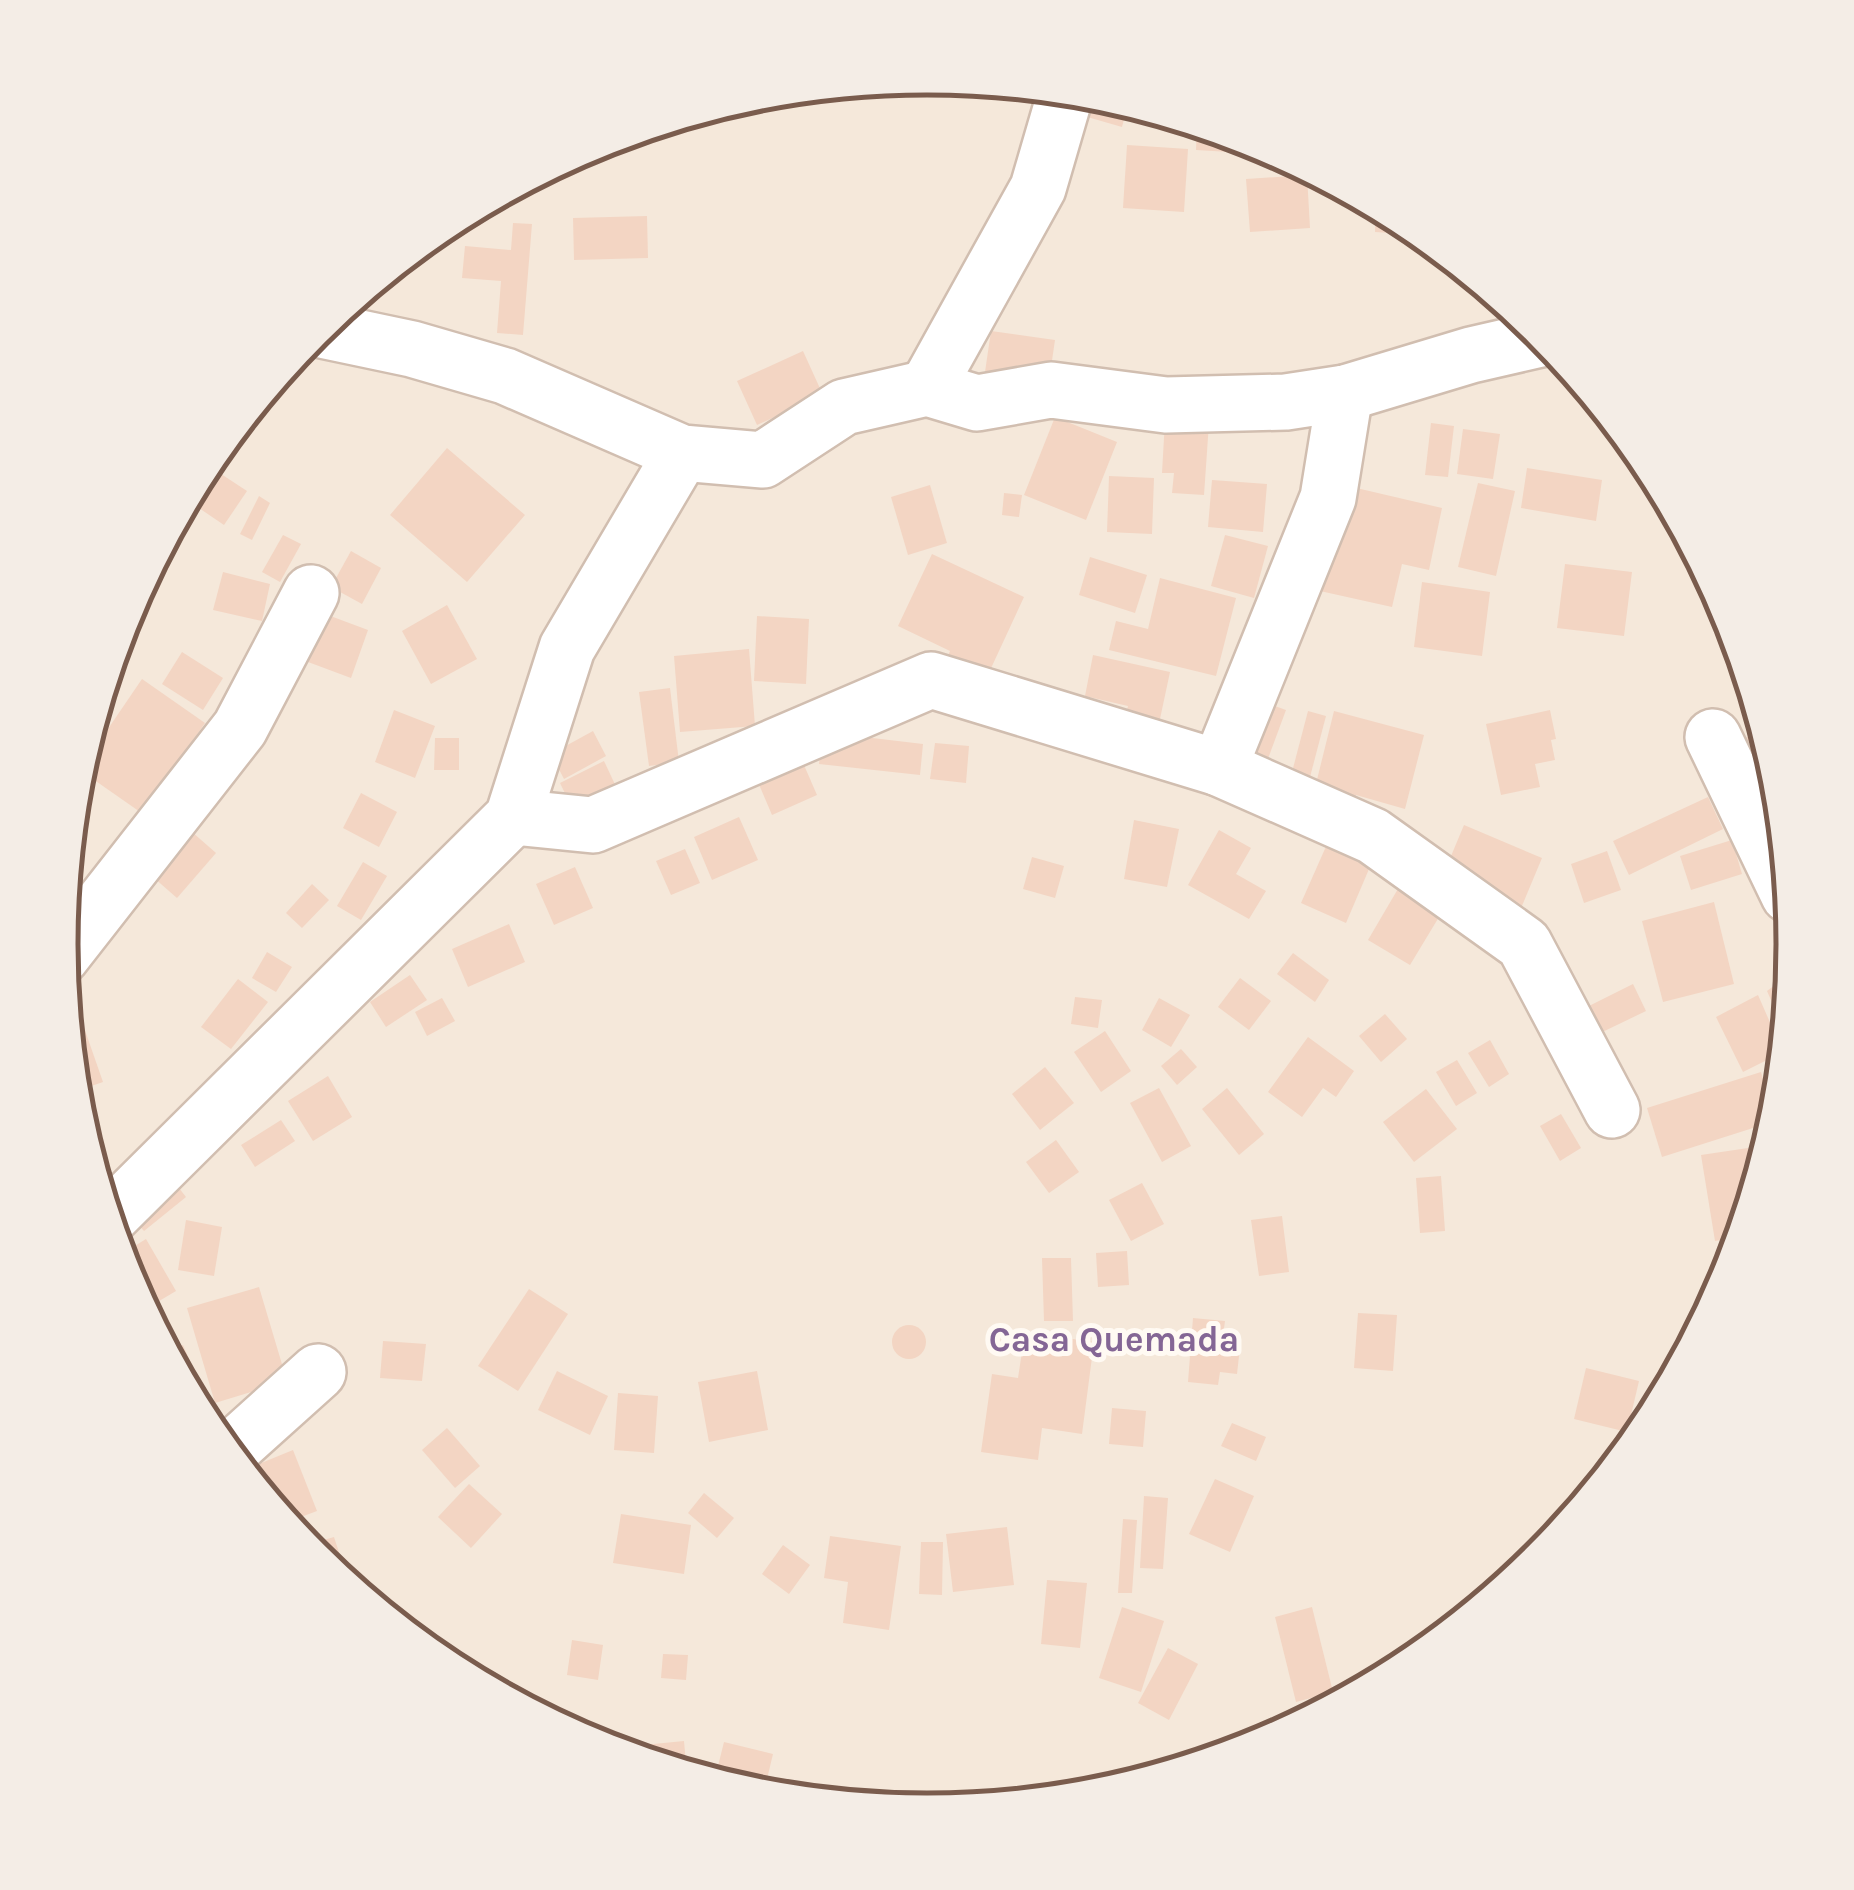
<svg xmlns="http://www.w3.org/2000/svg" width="1854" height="1890" font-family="Karla,sans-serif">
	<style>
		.residential { fill: #f5e8da }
		.building { fill: #f3d5c3 }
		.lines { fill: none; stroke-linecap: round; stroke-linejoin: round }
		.minor-casing { stroke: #d1beb0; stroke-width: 60 }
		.minor { stroke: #fff; stroke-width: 55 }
		.labels { text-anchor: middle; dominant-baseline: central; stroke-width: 10; stroke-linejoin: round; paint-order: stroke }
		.neighbourhood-label { font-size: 35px; font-weight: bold; fill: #846695; stroke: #fffaf3 }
		.rim { fill: none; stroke: #7a5c4d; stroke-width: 5 }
	</style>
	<rect width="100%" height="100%" fill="#fdf6ec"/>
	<circle class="residential" cx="927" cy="945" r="864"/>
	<g class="building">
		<polygon points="1075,93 1097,95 1128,104 1122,127 1070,112"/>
		<polygon points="1197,125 1247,140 1246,153 1196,150"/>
		<polygon points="1127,145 1188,149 1184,212 1123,208"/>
		<polygon points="1307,175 1310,228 1250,232 1246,179"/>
		<polygon points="1376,207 1409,224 1422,235 1375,232"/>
		<polygon points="647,216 648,258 574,260 573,218"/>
		<polygon points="513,223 532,224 523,335 497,333 501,281 462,278 465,246 511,250"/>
		<polygon points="991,331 1055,340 1049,381 985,372"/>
		<polygon points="803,351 823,395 757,425 737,381"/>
		<polygon points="1055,417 1117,442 1086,520 1024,495"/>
		<polygon points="1165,420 1209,423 1204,495 1172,493 1174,473 1162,473"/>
		<polygon points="1431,423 1454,426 1448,477 1425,475"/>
		<polygon points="1463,429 1500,434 1493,479 1457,474"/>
		<polygon points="447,448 525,515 467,582 390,515"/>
		<polygon points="1527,468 1602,480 1596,521 1521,508"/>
		<polygon points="218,472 247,491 224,525 196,506"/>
		<polygon points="1109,476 1154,478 1152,534 1107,532"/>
		<polygon points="1212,480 1267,484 1263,532 1208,527"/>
		<polygon points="1335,483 1442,508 1429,570 1402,564 1392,607 1311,589"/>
		<polygon points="1478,483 1515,491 1496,576 1458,567"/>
		<polygon points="930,485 947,543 908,555 891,497"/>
		<polygon points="1004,493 1022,495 1019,517 1002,515"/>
		<polygon points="259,496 270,503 252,540 240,534"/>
		<polygon points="283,535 301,544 280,582 262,572"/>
		<polygon points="1225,535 1268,546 1254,598 1211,586"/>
		<polygon points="351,551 381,568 362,604 331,587"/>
		<polygon points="932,554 1024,597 986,679 946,660 950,651 898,626"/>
		<polygon points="1090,557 1147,575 1135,613 1079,595"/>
		<polygon points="1565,564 1632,572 1624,636 1557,628"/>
		<polygon points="223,572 270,584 262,621 213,610"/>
		<polygon points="1160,578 1236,598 1216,676 1109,650 1116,621 1148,629"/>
		<polygon points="1422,582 1490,592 1482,656 1414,647"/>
		<polygon points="447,605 477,659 431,684 402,631"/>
		<polygon points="317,611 368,630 351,678 300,659"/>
		<polygon points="757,616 809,619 806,684 754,681"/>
		<polygon points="749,649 755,726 680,732 674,656"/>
		<polygon points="182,652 223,678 203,710 162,684"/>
		<polygon points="1093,655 1170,672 1157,733 1123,726 1128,706 1085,696"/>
		<polygon points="142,679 205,723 143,814 80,770"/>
		<polygon points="670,688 679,762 649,766 639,692"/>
		<polygon points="1264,702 1286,710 1262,775 1241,767"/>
		<polygon points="394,710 435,726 415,778 375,762"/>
		<polygon points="1550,710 1556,739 1551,740 1555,760 1535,764 1540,787 1501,795 1486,724"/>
		<polygon points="1308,711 1326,716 1304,800 1286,795"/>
		<polygon points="1334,711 1424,735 1405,809 1356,795 1352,811 1312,800"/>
		<polygon points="593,731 606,756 564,779 551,754"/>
		<polygon points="822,732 923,744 920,775 819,764"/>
		<polygon points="1765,734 1777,775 1747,780 1742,738"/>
		<polygon points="435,738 459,738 459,770 434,770"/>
		<polygon points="935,743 969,746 966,783 930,779"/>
		<polygon points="797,749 817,795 772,815 752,768"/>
		<polygon points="604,761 619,793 575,814 560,783"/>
		<polygon points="361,793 397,812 379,847 343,828"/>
		<polygon points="1708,797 1723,829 1629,875 1613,841"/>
		<polygon points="739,817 758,860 712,880 694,837"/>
		<polygon points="1134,820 1179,829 1167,887 1124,879"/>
		<polygon points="184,825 216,853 177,898 145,870"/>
		<polygon points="1464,825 1542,858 1519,913 1441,880"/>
		<polygon points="1219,830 1251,848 1236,874 1266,891 1249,919 1188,885"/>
		<polygon points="1732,840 1742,874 1691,890 1680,856"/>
		<polygon points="1328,842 1372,862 1346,923 1301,903"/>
		<polygon points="685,849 700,883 671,895 656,861"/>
		<polygon points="1607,851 1621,890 1584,903 1571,864"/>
		<polygon points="1032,857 1064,866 1055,898 1023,889"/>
		<polygon points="363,862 387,876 361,920 337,906"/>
		<polygon points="575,867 593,908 554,925 536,884"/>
		<polygon points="67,874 80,880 72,897 65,894"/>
		<polygon points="1402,882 1445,907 1410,965 1368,940"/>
		<polygon points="312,884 329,900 302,928 286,913"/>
		<polygon points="1714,902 1734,984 1663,1002 1642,921"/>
		<polygon points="509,924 525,962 468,987 452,949"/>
		<polygon points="267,952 292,967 276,992 252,978"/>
		<polygon points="1293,953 1329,980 1315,1002 1277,974"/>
		<polygon points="1791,973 1790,990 1785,1032 1767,991"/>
		<polygon points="410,975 427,1000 386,1027 370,1002"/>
		<polygon points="1240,978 1271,1001 1249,1030 1218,1007"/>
		<polygon points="238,979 268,1002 231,1049 201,1027"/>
		<polygon points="1633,984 1646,1011 1590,1038 1577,1012"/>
		<polygon points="72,993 103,1082 74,1092 65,996"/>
		<polygon points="1758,995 1783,1052 1743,1072 1716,1017"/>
		<polygon points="1075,997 1102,1000 1098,1028 1071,1024"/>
		<polygon points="442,998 455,1021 427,1036 415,1012"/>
		<polygon points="1159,998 1190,1015 1171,1047 1142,1030"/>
		<polygon points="1385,1014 1407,1039 1381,1062 1359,1036"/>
		<polygon points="1105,1031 1131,1071 1101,1092 1074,1052"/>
		<polygon points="1308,1037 1354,1071 1336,1097 1323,1088 1302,1117 1268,1092"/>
		<polygon points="1490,1040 1509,1074 1489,1087 1468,1053"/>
		<polygon points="1181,1049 1197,1067 1177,1085 1161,1066"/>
		<polygon points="1457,1060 1477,1093 1456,1106 1436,1072"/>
		<polygon points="1045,1067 1074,1103 1040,1130 1012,1094"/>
		<polygon points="1761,1072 1775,1121 1662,1157 1647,1108"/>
		<polygon points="328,1076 352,1117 313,1141 288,1101"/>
		<polygon points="1159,1088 1191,1146 1162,1162 1130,1103"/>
		<polygon points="1227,1088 1264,1134 1239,1155 1202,1109"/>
		<polygon points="1426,1089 1457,1129 1414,1162 1383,1122"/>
		<polygon points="1561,1114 1581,1148 1560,1161 1540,1126"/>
		<polygon points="281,1120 295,1141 255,1167 241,1145"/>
		<polygon points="1056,1140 1079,1172 1049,1193 1026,1162"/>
		<polygon points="1748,1148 1754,1191 1740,1237 1715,1241 1701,1155"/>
		<polygon points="168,1174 186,1197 144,1231 125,1209"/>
		<polygon points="1441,1176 1445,1231 1420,1233 1416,1178"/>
		<polygon points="1142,1183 1164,1224 1131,1241 1109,1200"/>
		<polygon points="1282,1216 1289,1272 1259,1276 1251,1220"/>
		<polygon points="186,1220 222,1227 214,1276 178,1270"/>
		<polygon points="146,1239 176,1291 149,1307 120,1255"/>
		<polygon points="1127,1251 1129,1285 1098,1287 1096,1253"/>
		<polygon points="1042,1258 1071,1258 1073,1321 1044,1321"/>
		<polygon points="259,1287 287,1381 215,1403 187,1308"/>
		<polygon points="529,1289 568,1314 518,1391 478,1366"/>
		<polygon points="1358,1313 1397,1315 1393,1371 1354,1368"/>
		<polygon points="1193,1318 1225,1321 1223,1336 1241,1338 1237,1374 1220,1372 1218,1385 1188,1382"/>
		<circle cx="909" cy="1342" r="17"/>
		<polygon points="1025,1332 1094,1342 1082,1434 1042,1428 1038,1460 981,1452 992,1374 1018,1378"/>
		<polygon points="383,1341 426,1344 422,1381 380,1378"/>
		<polygon points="183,1345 210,1408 199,1413 166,1352"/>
		<polygon points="1586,1368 1639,1381 1627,1432 1574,1419"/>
		<polygon points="557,1371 608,1396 590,1435 538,1410"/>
		<polygon points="757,1371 768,1430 709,1442 698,1382"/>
		<polygon points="618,1393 658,1396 654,1453 614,1450"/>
		<polygon points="1112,1408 1146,1411 1143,1447 1109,1444"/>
		<polygon points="1232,1423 1266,1437 1256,1461 1221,1446"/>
		<polygon points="447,1428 480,1466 455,1488 422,1450"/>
		<polygon points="293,1450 317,1511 285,1523 242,1471"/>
		<polygon points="1215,1479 1254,1496 1230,1552 1189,1534"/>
		<polygon points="469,1484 502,1514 471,1548 438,1517"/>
		<polygon points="704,1493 734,1518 717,1538 688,1513"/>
		<polygon points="1144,1496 1168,1498 1163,1569 1140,1568"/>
		<polygon points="621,1514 691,1525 684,1574 613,1563"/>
		<polygon points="1123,1519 1137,1520 1132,1593 1118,1593"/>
		<polygon points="1007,1527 1014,1585 953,1592 946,1534"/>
		<polygon points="830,1536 901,1546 889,1630 843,1623 848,1582 824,1578"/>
		<polygon points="334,1537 348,1580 342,1581 314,1558 310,1544"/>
		<polygon points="921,1542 943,1542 942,1595 919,1594"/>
		<polygon points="783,1545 810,1565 789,1594 762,1574"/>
		<polygon points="1047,1580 1087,1583 1080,1648 1041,1644"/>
		<polygon points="374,1588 415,1618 405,1633 365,1600"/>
		<polygon points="1122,1607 1164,1621 1141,1692 1099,1678"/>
		<polygon points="1312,1607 1333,1692 1296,1702 1275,1617"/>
		<polygon points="572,1640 603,1645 598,1680 567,1675"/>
		<polygon points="1168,1648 1198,1664 1169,1720 1138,1703"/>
		<polygon points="663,1654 688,1655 686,1680 661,1678"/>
		<polygon points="1252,1735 1277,1736 1252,1748"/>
		<polygon points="684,1741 687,1774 644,1761 643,1745"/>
		<polygon points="724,1742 773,1754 763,1796 714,1782"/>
	</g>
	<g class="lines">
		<defs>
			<g id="minor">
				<polyline points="317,329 412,349 505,376 682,453 763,460 844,407 927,388 977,403 1051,390 1166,405 1286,402 1345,393 1471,355 1545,338"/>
				<polyline points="927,388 1038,188 1066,92"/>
				<polyline points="1713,737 1789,895"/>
				<polyline points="1219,768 1373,836 1524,944 1612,1110"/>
				<polyline points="513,817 593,825 931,680 1219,768 1328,498 1345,393"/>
				<polyline points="61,957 240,728 311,593"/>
				<polyline points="108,1219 513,817 567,648 682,453"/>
				<polyline points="228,1453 318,1372"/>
			</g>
		</defs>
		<use href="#minor" class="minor-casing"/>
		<use href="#minor" class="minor"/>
	</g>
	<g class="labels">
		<g class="neighbourhood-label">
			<text x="1114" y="1339">Casa Quemada</text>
		</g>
	</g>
	<path d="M0 0H1854V1890H0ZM78 944a849 849 0 1 1 1698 0a849 849 0 1 1-1698 0Z" fill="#f4ede6" fill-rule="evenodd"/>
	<path class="rim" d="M78 944a849 849 0 1 1 1698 0a849 849 0 1 1-1698 0Z"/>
</svg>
